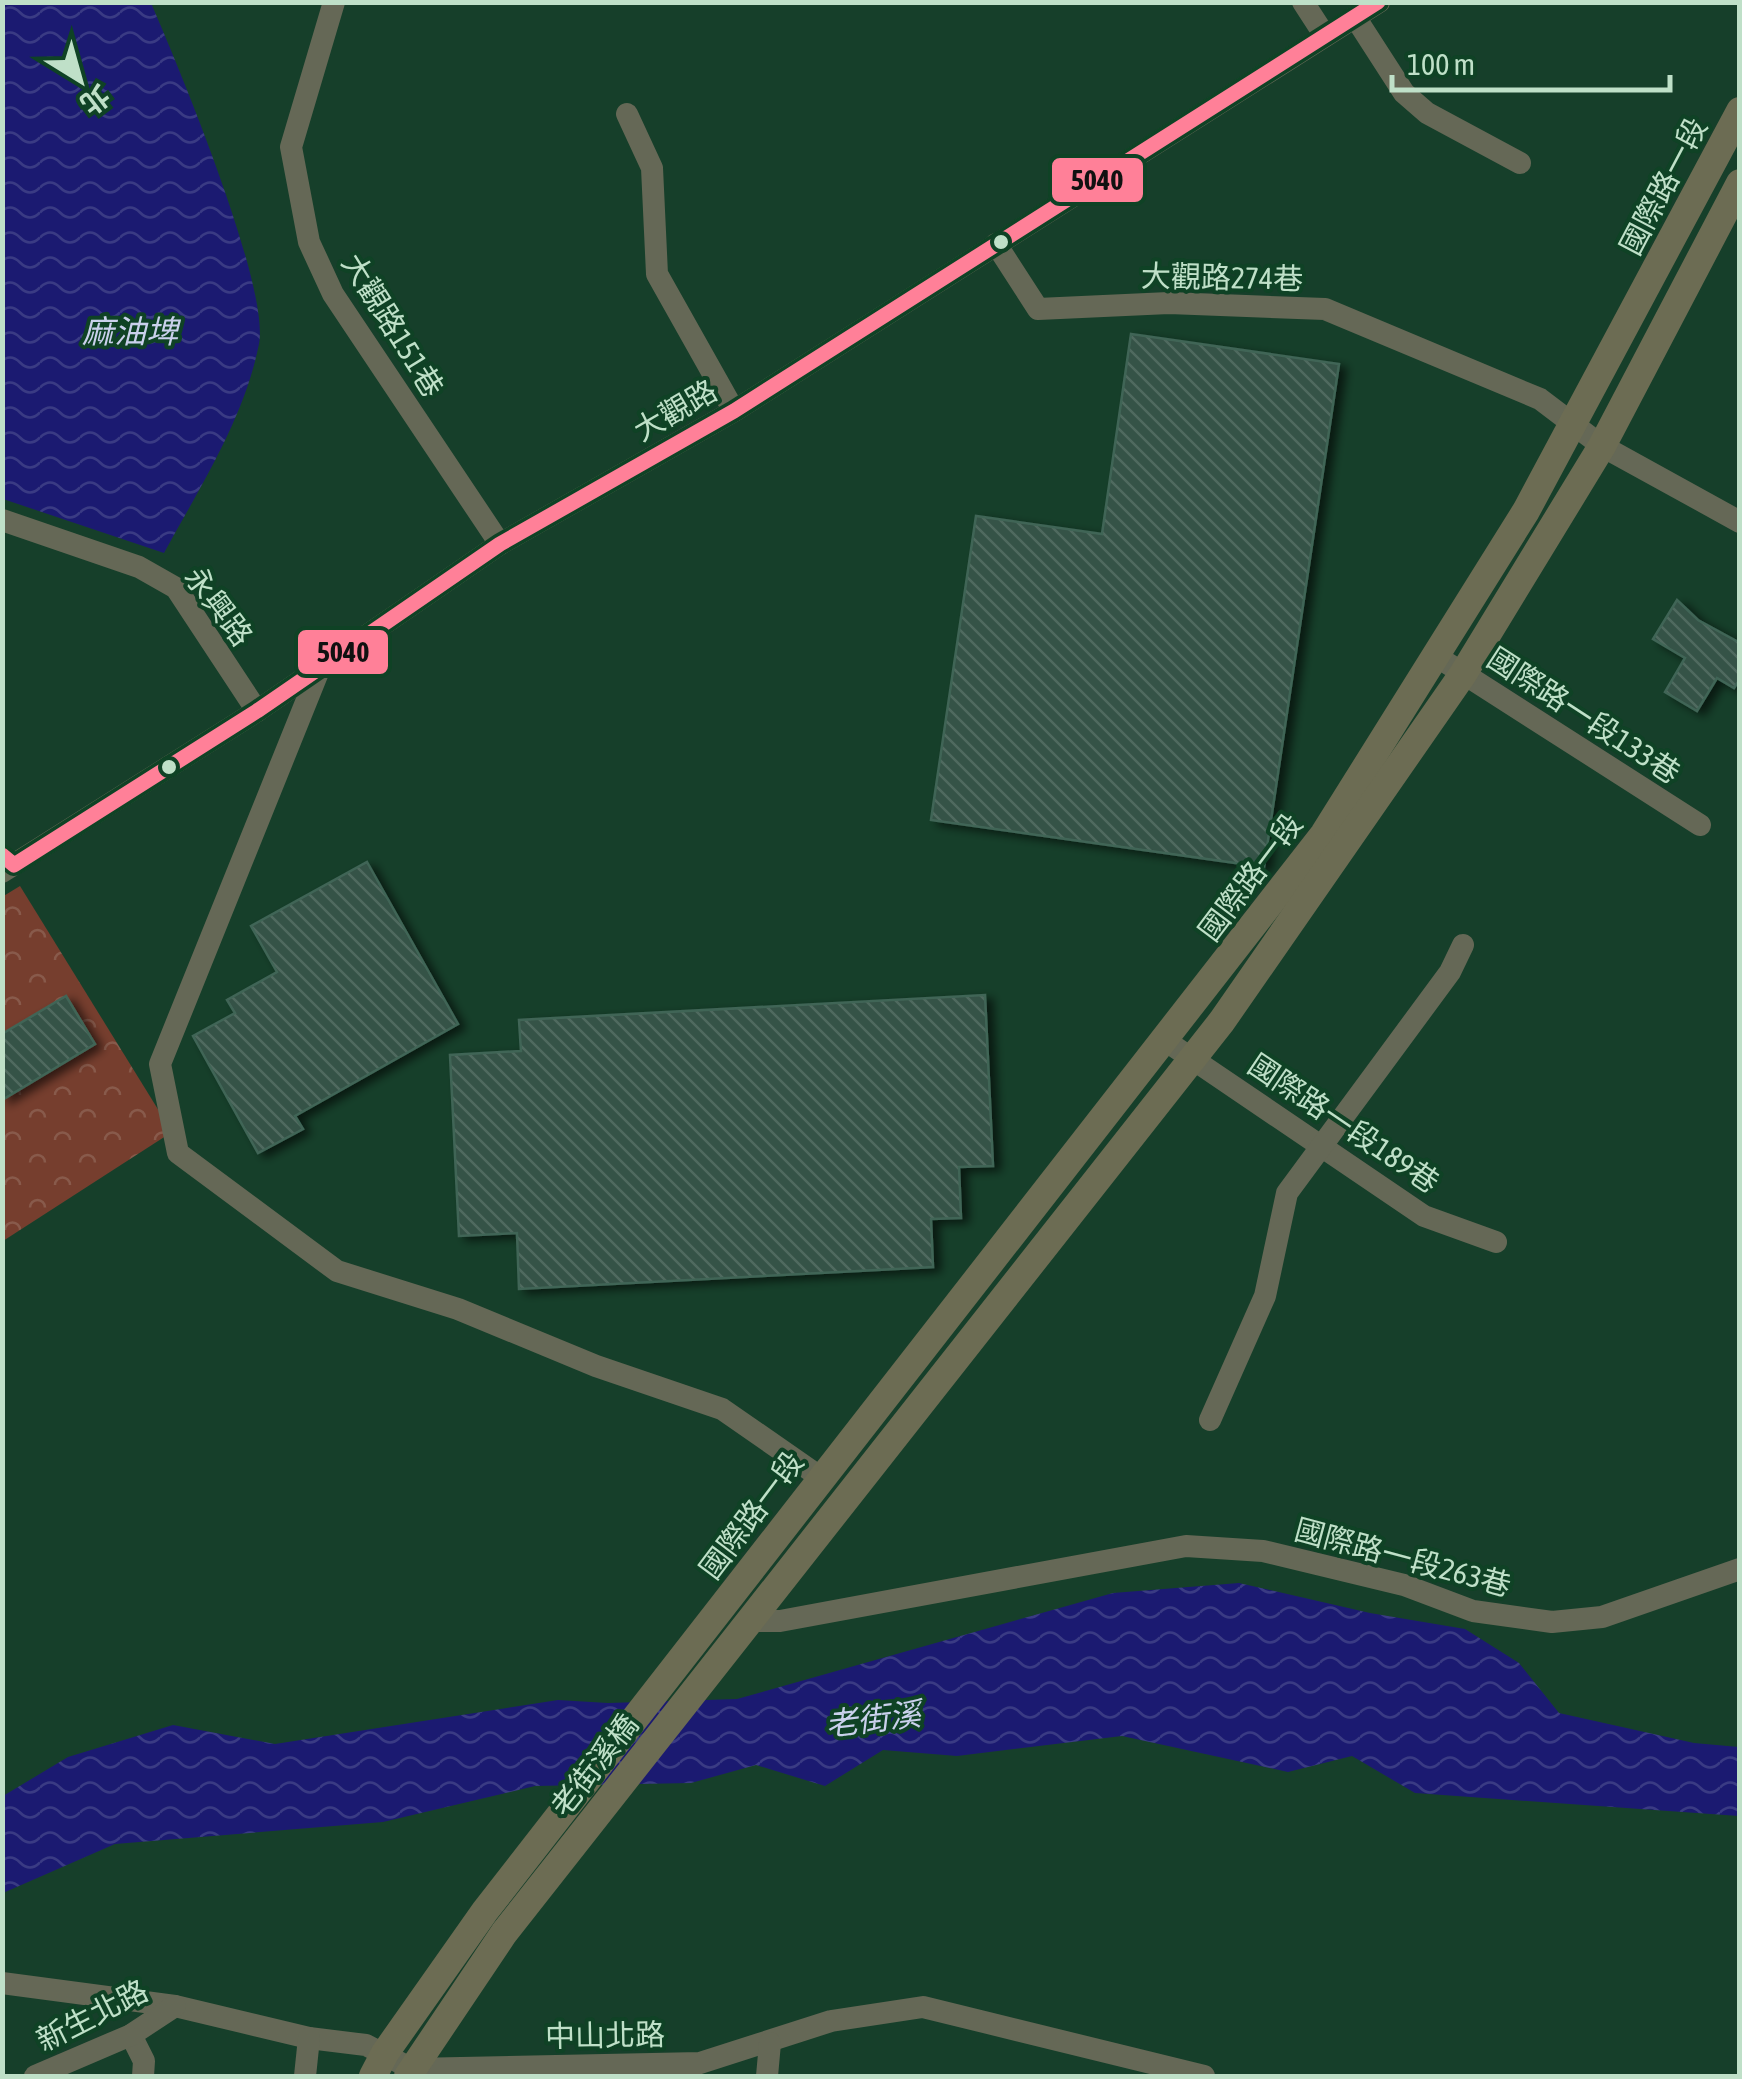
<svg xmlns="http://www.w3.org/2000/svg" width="1742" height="2079" font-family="'Asap Condensed','Noto Sans TC',sans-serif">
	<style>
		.park { fill: url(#park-crowns) }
		.water { fill: url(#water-waves) }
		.building { fill: url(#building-back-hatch); stroke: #416557; stroke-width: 2.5; filter: url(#shadow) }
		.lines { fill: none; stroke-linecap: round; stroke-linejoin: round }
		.minor { stroke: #656856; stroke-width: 22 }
		.major { stroke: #6c6c53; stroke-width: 28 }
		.bus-1-casing { stroke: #0f4225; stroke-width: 22 }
		.bus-1 { stroke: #ff8098; stroke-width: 15 }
		.bus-dot { fill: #bfe0c8; stroke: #0f4225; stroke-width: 4 }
		.labels { text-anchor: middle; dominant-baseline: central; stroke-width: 8; stroke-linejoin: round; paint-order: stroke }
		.street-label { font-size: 30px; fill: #bfe0c8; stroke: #0f4225 }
		.water-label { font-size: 32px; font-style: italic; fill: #cad1ec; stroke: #0f4225 }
		.line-badge { stroke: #0f4225; stroke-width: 4 }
		.pale-badge-label { font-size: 28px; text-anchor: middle; font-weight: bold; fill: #111 }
	</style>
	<defs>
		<pattern id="park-crowns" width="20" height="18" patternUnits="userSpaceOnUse" patternTransform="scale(2.5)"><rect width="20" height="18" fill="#763e2e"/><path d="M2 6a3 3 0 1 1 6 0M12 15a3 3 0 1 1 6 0" fill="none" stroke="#885a4b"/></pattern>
		<pattern id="water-waves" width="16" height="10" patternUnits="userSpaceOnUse" patternTransform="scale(2.5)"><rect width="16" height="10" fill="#1b1a71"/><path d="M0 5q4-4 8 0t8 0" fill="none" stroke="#3a3b84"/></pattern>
		<pattern id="building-back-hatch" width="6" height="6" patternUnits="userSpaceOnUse" patternTransform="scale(2.5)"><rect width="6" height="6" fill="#355246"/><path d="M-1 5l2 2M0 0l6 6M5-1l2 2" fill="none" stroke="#506b5f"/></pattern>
		<filter id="shadow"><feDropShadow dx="7" dy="4" stdDeviation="5" flood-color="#0009"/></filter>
	</defs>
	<rect width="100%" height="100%" fill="#163f2a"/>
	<polygon class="park" points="20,886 172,1132 3,1241 2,897"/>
	<g class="water">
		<path d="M3 2 151 3C178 65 270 286 259 344 244 419 200 487 164 553L3 499Z"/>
		<polygon points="1239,1583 1370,1613 1465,1629 1519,1663 1559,1713 1694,1743 1739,1747 1739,1816 1415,1793 1352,1756 1288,1772 1122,1736 957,1756 883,1750 825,1786 756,1765 691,1783 535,1786 383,1822 115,1844 3,1893 3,1796 68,1757 173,1725 275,1744 558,1700 608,1703 737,1699 1113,1593"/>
	</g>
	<g class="building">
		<polygon points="1131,334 1339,364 1264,867 931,820 976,516 1102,534"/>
		<polygon points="1677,600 1698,620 1740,643 1740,679 1734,688 1717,678 1697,711 1665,692 1685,658 1653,639"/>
		<polygon points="367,862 458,1024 295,1116 303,1129 258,1153 193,1036 235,1013 227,1000 277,972 251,926"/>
		<polygon points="985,995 993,1166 959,1167 961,1218 931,1219 933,1267 519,1289 517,1233 459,1236 450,1055 521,1051 519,1020"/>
		<polygon points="66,996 95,1044 2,1100 2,1034"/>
	</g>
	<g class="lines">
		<g class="minor">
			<polyline points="334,2 291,147 309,242 333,294 500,544"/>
			<polyline points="1303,2 1325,36"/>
			<polyline points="1355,17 1404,93 1427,113 1520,163"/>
			<polyline points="627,114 652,168 657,274 734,411"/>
			<polyline points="996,244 1038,309 1169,303 1325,309 1540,399 1602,446 1740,522"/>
			<polyline points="2,520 139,567 176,588 257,711"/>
			<polyline points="1436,656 1700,825"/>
			<polyline points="321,665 160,1064 178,1153 337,1271 458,1309 596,1366 722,1409 820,1477"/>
			<polyline points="2,872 257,711 500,544 734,411 1379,2"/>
			<polyline points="1166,1041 1424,1216 1496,1242"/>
			<polyline points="1210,1420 1265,1296 1287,1193 1450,972 1463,945"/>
			<polyline points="749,1621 780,1621 1186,1546 1263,1551 1404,1585 1473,1611 1552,1622 1602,1617 1740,1569"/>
			<polyline points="2,1983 175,2006 309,2038 366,2045 412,2069 700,2063 831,2021 923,2007 1204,2076"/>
			<polyline points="131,2035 144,2061 143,2076"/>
			<polyline points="35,2076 131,2035 175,2006"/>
			<polyline points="305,2076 309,2038"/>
			<polyline points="767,2076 770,2043"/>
		</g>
		<g class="major">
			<polyline points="373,2076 385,2053 485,1911 1324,834 1526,511 1740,111"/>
			<polyline points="408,2076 504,1933 1222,1021 1463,674 1602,446 1740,183"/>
		</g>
		<defs>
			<polyline id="bus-1" points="2,855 14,865 257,711 500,544 734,411 1378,2"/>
		</defs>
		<use href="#bus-1" class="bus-1-casing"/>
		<use href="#bus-1" class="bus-1"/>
	</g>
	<g class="bus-dot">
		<circle cx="1001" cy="242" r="9"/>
		<circle cx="169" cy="767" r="9"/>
	</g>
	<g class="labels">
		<g class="street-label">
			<text transform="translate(1663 186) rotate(-62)">國際路一段</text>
			<text transform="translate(1222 277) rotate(1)">大觀路274巷</text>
			<text transform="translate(393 325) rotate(58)">大觀路151巷</text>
			<text transform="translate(675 410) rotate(-30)">大觀路</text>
			<text transform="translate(219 606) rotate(53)">永興路</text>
			<text transform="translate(1584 715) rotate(33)">國際路一段133巷</text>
			<text transform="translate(1250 877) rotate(-53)">國際路一段</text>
			<text transform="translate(1344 1123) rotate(34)">國際路一段189巷</text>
			<text transform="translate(751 1515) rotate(-53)">國際路一段</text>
			<text transform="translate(1403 1557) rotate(15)">國際路一段263巷</text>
			<text transform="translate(594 1765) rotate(-52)">老街溪橋</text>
			<text transform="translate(92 2015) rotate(-27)">新生北路</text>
			<text transform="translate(605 2035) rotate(-1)">中山北路</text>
		</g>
		<g class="water-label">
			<text x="130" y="331">麻油埤</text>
			<text transform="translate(873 1719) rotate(-7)">老街溪</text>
		</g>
	</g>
	<g class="line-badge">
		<rect x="1050" y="156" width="95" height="48" rx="10" fill="#ff8098"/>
		<rect x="296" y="628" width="94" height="48" rx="10" fill="#ff8098"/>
	</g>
	<g class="pale-badge-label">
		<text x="1097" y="190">5040</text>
		<text x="343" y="662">5040</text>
	</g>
	<rect width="1742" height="2079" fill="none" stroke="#bfe0c8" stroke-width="10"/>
	<g transform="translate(80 80) rotate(143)" stroke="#0f4225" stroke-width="8" paint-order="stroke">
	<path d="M0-8L18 38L0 25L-18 38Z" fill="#bfe0c8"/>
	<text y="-15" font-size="28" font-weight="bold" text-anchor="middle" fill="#bfe0c8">北</text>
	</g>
	<path d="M1392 75v15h278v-15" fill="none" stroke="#bfe0c8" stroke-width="5"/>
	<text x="1407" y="75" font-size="30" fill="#bfe0c8" stroke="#0f4225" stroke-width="8" paint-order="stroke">100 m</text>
</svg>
